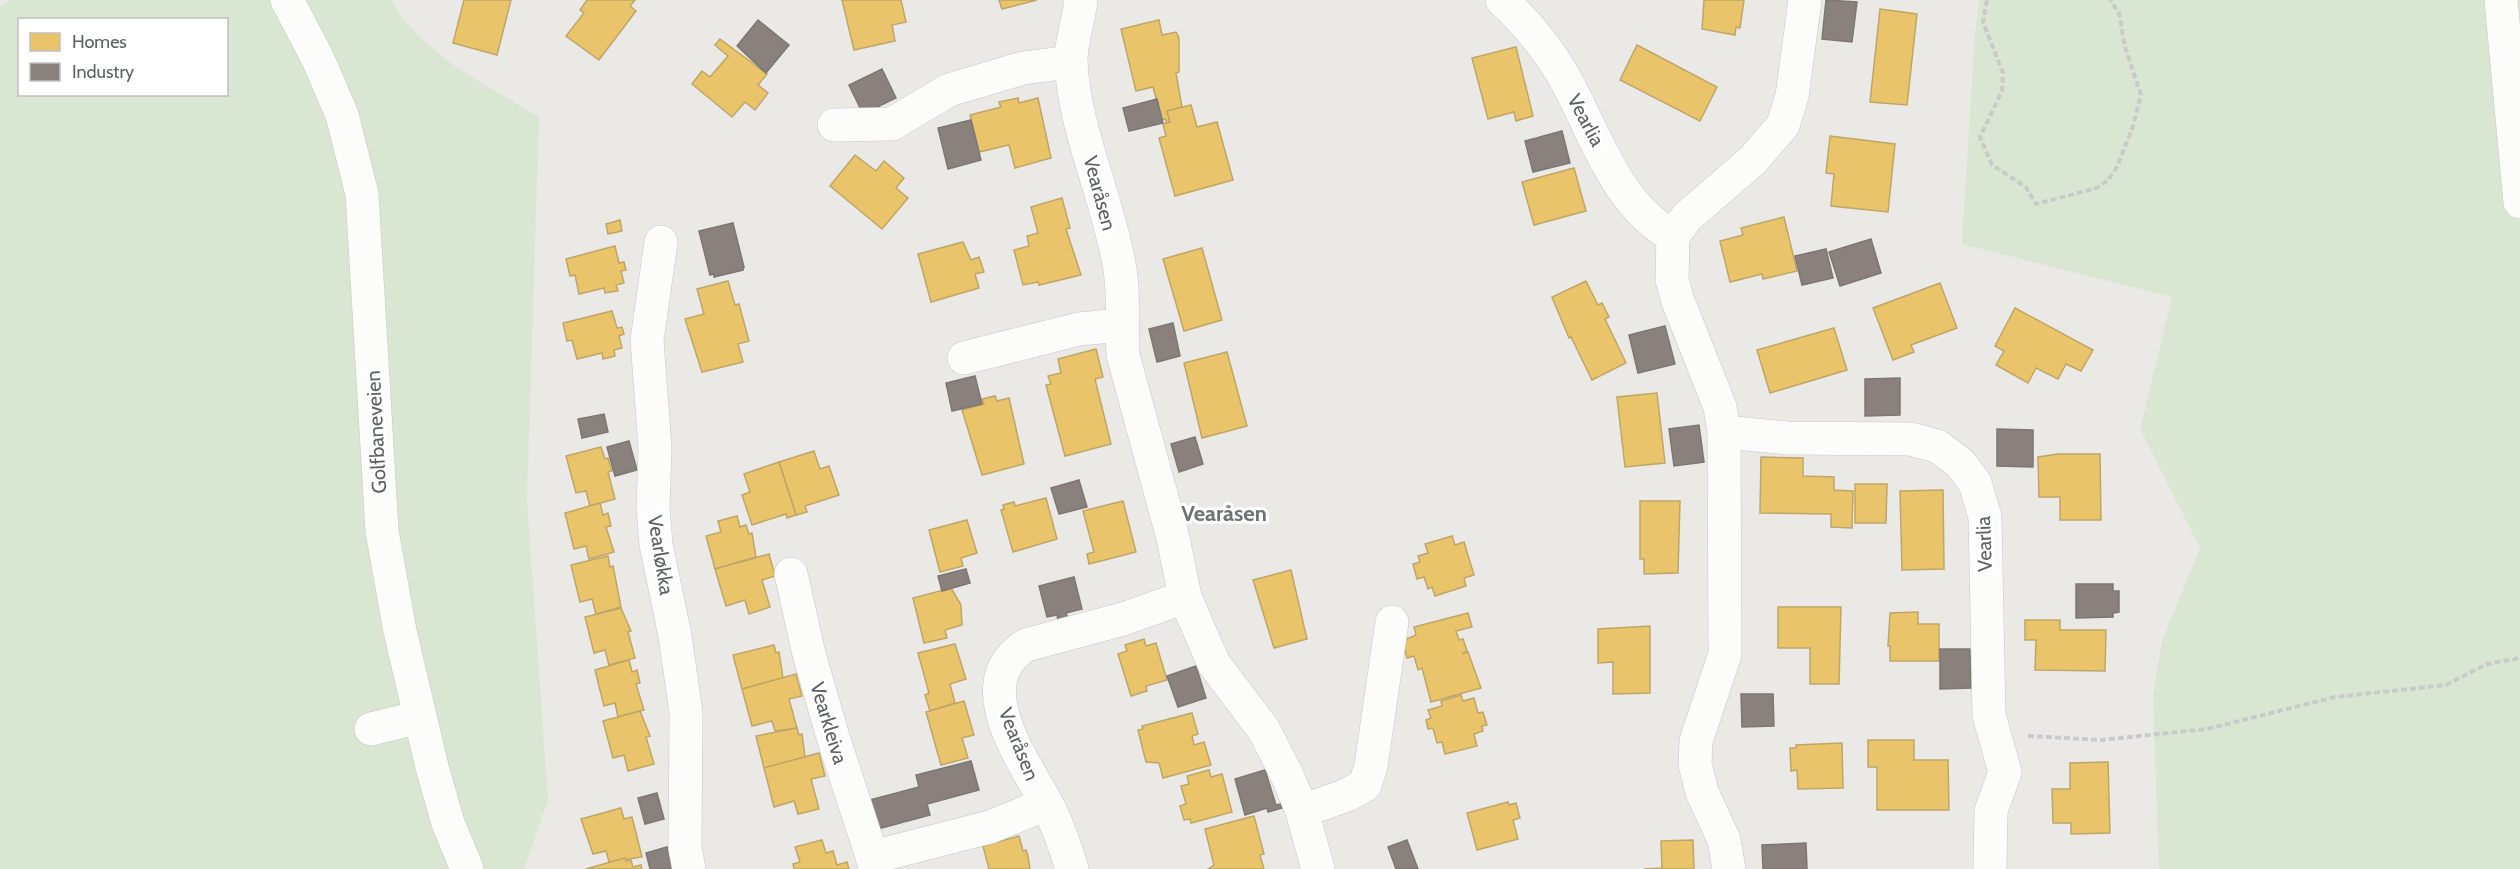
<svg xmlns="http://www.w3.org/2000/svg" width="2520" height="869" font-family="Cabin,sans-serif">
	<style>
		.green { fill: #d9e6d2; fill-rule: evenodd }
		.homes { fill: #e9c46a; stroke: #bfa668; stroke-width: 1.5 }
		.industry { fill: #8a817c; stroke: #7c7774; stroke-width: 1.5 }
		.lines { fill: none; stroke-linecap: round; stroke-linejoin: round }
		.minor-casing { stroke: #c7c7c6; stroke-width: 34 }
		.path { stroke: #c7ccc9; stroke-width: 4; stroke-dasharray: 6 3; stroke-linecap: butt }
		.minor { stroke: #fcfcfb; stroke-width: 33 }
		.labels { text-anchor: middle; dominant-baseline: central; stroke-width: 6; stroke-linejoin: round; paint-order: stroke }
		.street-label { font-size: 20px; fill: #5c6163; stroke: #fff }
		.quarter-label { font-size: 22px; font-weight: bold; fill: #6d7375; stroke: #fff }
	</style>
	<rect width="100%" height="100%" fill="#ebe9e6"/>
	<g class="green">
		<path d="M10 0H391C422 56 486 84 539 117L527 500 548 800 524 869H0V6ZM20 20H226V94H20Z"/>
		<polygon points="1980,0 2520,0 2520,869 2159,869 2153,695 2162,641 2200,548 2140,429 2172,297 1962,244 1975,32"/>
	</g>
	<g class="homes">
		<polygon points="464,0 511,0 497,55 453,43"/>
		<polygon points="587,0 635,0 630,6 636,11 599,60 566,36 584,13 580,10"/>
		<polygon points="842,0 901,0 906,22 892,25 895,41 854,50"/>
		<polygon points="999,0 1037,0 1002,9"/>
		<polygon points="1704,0 1744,0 1740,28 1736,27 1735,35 1702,29"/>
		<polygon points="1880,9 1917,14 1907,105 1870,102"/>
		<polygon points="1159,20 1162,35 1176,32 1179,38 1179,72 1176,73 1182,107 1167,111 1170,122 1167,123 1165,119 1162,120 1153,87 1136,91 1121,29"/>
		<polygon points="720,39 767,74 758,85 768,93 755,110 745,102 732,117 692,84 702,71 710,77 728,56 715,45"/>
		<polygon points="1637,45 1717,87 1700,121 1620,80"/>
		<polygon points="1516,47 1533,116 1516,121 1514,112 1488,119 1472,58"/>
		<polygon points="1018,98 1019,103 1038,98 1051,158 1015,168 1009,145 979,152 970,115 1001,107 999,102"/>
		<polygon points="1191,105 1197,127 1217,122 1233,180 1175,196 1159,138 1166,136 1163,124 1170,122 1167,111"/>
		<polygon points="1830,136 1895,144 1888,212 1831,206 1834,174 1826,173"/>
		<polygon points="855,155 876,171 884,161 904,178 896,188 908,198 882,229 830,186"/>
		<polygon points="1574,168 1586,211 1534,225 1522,182"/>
		<polygon points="1062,198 1070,228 1066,229 1081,275 1039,285 1038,282 1023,285 1014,250 1029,246 1027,236 1038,233 1031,207"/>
		<polygon points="1784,217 1797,271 1763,279 1762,274 1730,282 1720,241 1743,235 1741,228"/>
		<polygon points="620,220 622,231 608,234 606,224"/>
		<polygon points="963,242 971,260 979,257 984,272 975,274 979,288 931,302 918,254"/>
		<polygon points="615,246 619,263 624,262 626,270 621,271 624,283 616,285 618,291 605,293 604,288 579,294 575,275 570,276 566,259"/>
		<polygon points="1202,248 1222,320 1184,331 1163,259"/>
		<polygon points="728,281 735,305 739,304 749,341 738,344 743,362 702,372 685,319 704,314 697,289"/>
		<polygon points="1586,281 1598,305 1602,303 1609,317 1605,319 1626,363 1592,380 1571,337 1569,338 1552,297"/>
		<polygon points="1940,283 1957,328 1911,345 1914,352 1893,360 1873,308"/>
		<polygon points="2015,308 2093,350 2081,371 2066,364 2058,379 2036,368 2028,383 1996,365 2004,351 1995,346"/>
		<polygon points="612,311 617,328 622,327 624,334 619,336 622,348 614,350 615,356 603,359 602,353 577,359 572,340 567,341 563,323"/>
		<polygon points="1834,328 1847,370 1770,393 1757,350"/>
		<polygon points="1096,349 1103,377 1095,379 1111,444 1065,456 1046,385 1051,384 1048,376 1061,373 1058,359"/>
		<polygon points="1227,352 1247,426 1202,438 1184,363"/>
		<polygon points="1657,393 1665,463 1625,467 1617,397"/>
		<polygon points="995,396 997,401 1009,398 1024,464 982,475 962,410 984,404 982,399"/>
		<polygon points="601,447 605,459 608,458 612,471 608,472 615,499 590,506 586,491 576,493 566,456"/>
		<polygon points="814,451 820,469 829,466 839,495 805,506 807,512 796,515 779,462"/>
		<polygon points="2058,454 2100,454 2101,520 2060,520 2060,497 2039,497 2038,457"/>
		<polygon points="1761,457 1803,458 1803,476 1834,477 1834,490 1853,491 1852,528 1831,527 1831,514 1760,513"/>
		<polygon points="779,462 796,515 787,518 786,514 752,525 742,495 750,492 744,474"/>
		<polygon points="1855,484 1887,484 1886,523 1855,523"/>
		<polygon points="1943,490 1944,569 1902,570 1900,491"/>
		<polygon points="1046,498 1057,539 1013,552 1001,510 1004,509 1003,505 1014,502 1015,506"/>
		<polygon points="1123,501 1136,552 1089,564 1087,554 1094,552 1083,511"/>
		<polygon points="1640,501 1680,501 1678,573 1644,574 1644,559 1640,559"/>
		<polygon points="600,503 603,515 608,513 611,526 606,527 614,552 589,559 586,546 574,549 565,513"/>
		<polygon points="737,516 740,527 746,525 749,534 752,533 756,557 715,569 706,536 721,532 718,521"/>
		<polygon points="967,520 977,553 961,558 963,566 940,572 929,530"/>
		<polygon points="1452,536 1455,545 1464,542 1474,575 1464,578 1466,586 1435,596 1432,587 1428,589 1424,577 1417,579 1413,564 1420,562 1418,556 1428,553 1425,544"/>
		<polygon points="769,554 775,576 762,580 770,607 749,614 745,600 726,606 715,569"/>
		<polygon points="608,556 610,567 613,566 621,607 596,614 592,599 580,602 571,565"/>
		<polygon points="1291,570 1307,639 1274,648 1253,580"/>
		<polygon points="951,588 961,605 962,625 945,630 947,638 924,643 913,598"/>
		<polygon points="1778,607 1841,607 1839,684 1810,684 1810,648 1778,648"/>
		<polygon points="621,608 631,631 628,632 635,658 609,665 605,650 594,653 585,617"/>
		<polygon points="1918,612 1918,624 1939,624 1939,661 1890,661 1890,646 1888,646 1890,613"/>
		<polygon points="1468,613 1472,627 1456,631 1459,640 1463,639 1467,651 1462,654 1468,652 1481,688 1431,702 1422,668 1418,670 1414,656 1407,658 1402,641 1416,635 1414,627"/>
		<polygon points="2025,620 2060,620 2060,630 2106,630 2105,671 2035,670 2036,640 2025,640"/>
		<polygon points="1650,626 1650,693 1613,694 1613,662 1598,663 1598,629"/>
		<polygon points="1144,639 1146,646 1156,643 1167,680 1146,686 1147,691 1131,696 1118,654 1127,651 1125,645"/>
		<polygon points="955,644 966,679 950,684 955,703 930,711 925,695 929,693 918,653"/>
		<polygon points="774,645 776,653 779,652 783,678 742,689 733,655"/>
		<polygon points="629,660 632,672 637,670 640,683 636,684 644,710 618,717 615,703 604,706 595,670"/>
		<polygon points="796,674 802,696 789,699 797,728 775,731 772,721 752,726 742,689"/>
		<polygon points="1461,695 1463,701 1474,698 1478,713 1483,712 1487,725 1482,726 1483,731 1474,734 1477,746 1445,754 1442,742 1437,743 1433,728 1428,729 1426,720 1431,718 1428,710 1442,706 1441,701"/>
		<polygon points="964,701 974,735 962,738 968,758 941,765 926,712"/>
		<polygon points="640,711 650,736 646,737 654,764 628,771 624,755 613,758 603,721"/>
		<polygon points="1192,713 1198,734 1192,736 1194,745 1204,742 1211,765 1163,778 1159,763 1146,762 1138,730 1143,729 1142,726"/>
		<polygon points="797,728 799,735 802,734 805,757 764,768 756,736"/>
		<polygon points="1868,740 1914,740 1914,760 1948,760 1949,810 1877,810 1877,767 1868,767"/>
		<polygon points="1842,743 1843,788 1798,789 1797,770 1791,771 1790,748 1796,748 1796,745"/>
		<polygon points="819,753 825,776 811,779 819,809 798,814 794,801 774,807 764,768"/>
		<polygon points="2108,762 2110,833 2071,834 2071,823 2053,823 2052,789 2070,789 2070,763"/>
		<polygon points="1209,770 1211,777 1222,774 1232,812 1191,823 1190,819 1184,820 1180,806 1186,804 1181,786 1189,784 1187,776"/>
		<polygon points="1508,802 1509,805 1516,803 1520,818 1513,820 1518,839 1477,850 1467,813"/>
		<polygon points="621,808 624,819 632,817 642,857 609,862 606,851 593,854 581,819"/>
		<polygon points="1254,816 1264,854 1260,855 1264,869 1208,869 1214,865 1205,829"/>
		<polygon points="1019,836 1023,851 1026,850 1028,856 1030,869 989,869 983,846"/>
		<polygon points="822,840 826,853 833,851 837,865 847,862 849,869 794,869 793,864 800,862 795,847"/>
		<polygon points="1693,840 1694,869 1644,869 1662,868 1661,841"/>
		<polygon points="625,858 626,861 631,860 633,867 641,865 642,869 586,869"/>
	</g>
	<g class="industry">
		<polygon points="1826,0 1857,2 1852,42 1822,39"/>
		<polygon points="758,20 789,45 766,73 737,46"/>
		<polygon points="882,69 896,98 863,114 849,85"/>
		<polygon points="1157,99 1163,123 1129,131 1123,108"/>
		<polygon points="971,120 981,160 948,169 938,128"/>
		<polygon points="1562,131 1570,163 1533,172 1525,141"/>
		<polygon points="733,223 744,267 743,270 714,277 714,274 710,275 699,231"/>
		<polygon points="1871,239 1881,273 1840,286 1829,252"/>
		<polygon points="1826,249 1833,278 1802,285 1795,256"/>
		<polygon points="1173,323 1180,356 1157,362 1149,329"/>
		<polygon points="1665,326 1675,364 1638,373 1629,335"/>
		<polygon points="975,376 982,404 952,411 946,383"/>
		<polygon points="1900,378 1900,415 1865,416 1865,379"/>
		<polygon points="604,414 608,432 582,438 578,419"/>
		<polygon points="1699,425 1704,462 1674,466 1669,429"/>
		<polygon points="1997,429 2033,430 2033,467 1997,466"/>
		<polygon points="1195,437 1203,464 1179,472 1171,444"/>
		<polygon points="629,441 637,470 615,476 607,447"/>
		<polygon points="1079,480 1087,507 1059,514 1051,488"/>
		<polygon points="966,569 970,583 942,591 938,576"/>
		<polygon points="1074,577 1082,609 1066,613 1068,618 1058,621 1057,615 1047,617 1039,586"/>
		<polygon points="2076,584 2113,584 2113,591 2119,591 2119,612 2113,613 2113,617 2076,618"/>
		<polygon points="1940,649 1970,649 1971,688 1940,689"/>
		<polygon points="1196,666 1206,698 1178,707 1167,676"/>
		<polygon points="1741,694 1773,694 1774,726 1742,727"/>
		<polygon points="971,761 979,790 927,804 930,815 874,830 866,801 919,787 916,775"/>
		<polygon points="1265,770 1276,805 1281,804 1282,808 1268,812 1267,808 1245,815 1235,779"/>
		<polygon points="657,793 664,819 645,824 638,798"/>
		<polygon points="1407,840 1418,869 1396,869 1388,847"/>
		<polygon points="1806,843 1807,869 1763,869 1762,845"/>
		<polygon points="667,847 673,869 650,869 646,853"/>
	</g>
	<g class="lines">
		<defs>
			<g id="minor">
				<polyline points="287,0 318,59 342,115 362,194 382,531 400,631 432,767 448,823 467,869"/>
				<path d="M1081 0C1079 19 1070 45 1071 63 1075 132 1107 196 1119 264 1125 294 1121 324 1123 355L1173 538 1185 597 1214 664 1264 730 1287 775 1302 811 1318 869"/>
				<path d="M1502 0C1526 22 1546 46 1563 75 1594 129 1614 204 1673 236"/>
				<polyline points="2501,0 2520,202"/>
				<polyline points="834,125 892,124 949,90 1023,68 1071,62"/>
				<polyline points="661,242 647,340 655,448 653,507 656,544 675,636 686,712 685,848 689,869"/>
				<polyline points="964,358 1079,329 1121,325"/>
				<polyline points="1724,432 1788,438 1910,439 1937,446 1960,463 1975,483 1985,517 1989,715 2005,772 1991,811 1990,869"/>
				<polyline points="791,574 809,654 833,737 876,869"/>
				<polyline points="371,729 420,717"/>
				<polyline points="1302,811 1347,795 1365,785 1371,766 1392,622"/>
				<polyline points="873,857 990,827 1046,804"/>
				<path d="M1072 869C1065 846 1058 825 1047 804 1023 760 966 682 1026 645L1123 619 1185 597"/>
				<polyline points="1729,869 1724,840 1702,792 1695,764 1696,741 1725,654 1724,432 1720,407 1678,301 1672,280 1673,236 1687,217 1753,160 1783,125 1792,96 1805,0"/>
			</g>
		</defs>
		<use href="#minor" class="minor-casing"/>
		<g class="path">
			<polyline points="1987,0 1983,22 2003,73 2002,91 1980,137 1992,165 2026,187 2036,204 2097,188 2108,180 2117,167 2133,126 2141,95 2125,47 2119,13 2110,0"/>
			<polyline points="2028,736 2101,740 2207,729 2335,697 2446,685 2487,664 2520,658"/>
		</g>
		<use href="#minor" class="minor"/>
	</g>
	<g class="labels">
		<g class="street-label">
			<text transform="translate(1586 120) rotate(62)">Vearlia</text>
			<text transform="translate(1100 193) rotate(75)">Vearåsen</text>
			<text transform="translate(376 432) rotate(-93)">Golfbaneveien</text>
			<text transform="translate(1984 544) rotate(-92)">Vearlia</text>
			<text transform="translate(661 555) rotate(81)">Vearløkka</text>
			<text transform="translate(829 723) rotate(73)">Vearkleiva</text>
			<text transform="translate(1019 744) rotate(68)">Vearåsen</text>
		</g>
		<g class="quarter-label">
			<text x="1224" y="513">Vearåsen</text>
		</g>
	</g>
	<rect x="18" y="18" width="210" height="78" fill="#ffffff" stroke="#bec0c1" stroke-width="1.5"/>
	<rect x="30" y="33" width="30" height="18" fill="#e9c46a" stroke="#bec0c1" stroke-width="1.5"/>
	<text x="72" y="48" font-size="18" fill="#5c6163">Homes</text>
	<rect x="30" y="63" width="30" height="18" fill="#8a817c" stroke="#bec0c1" stroke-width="1.5"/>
	<text x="72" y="78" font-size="18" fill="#5c6163">Industry</text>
</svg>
